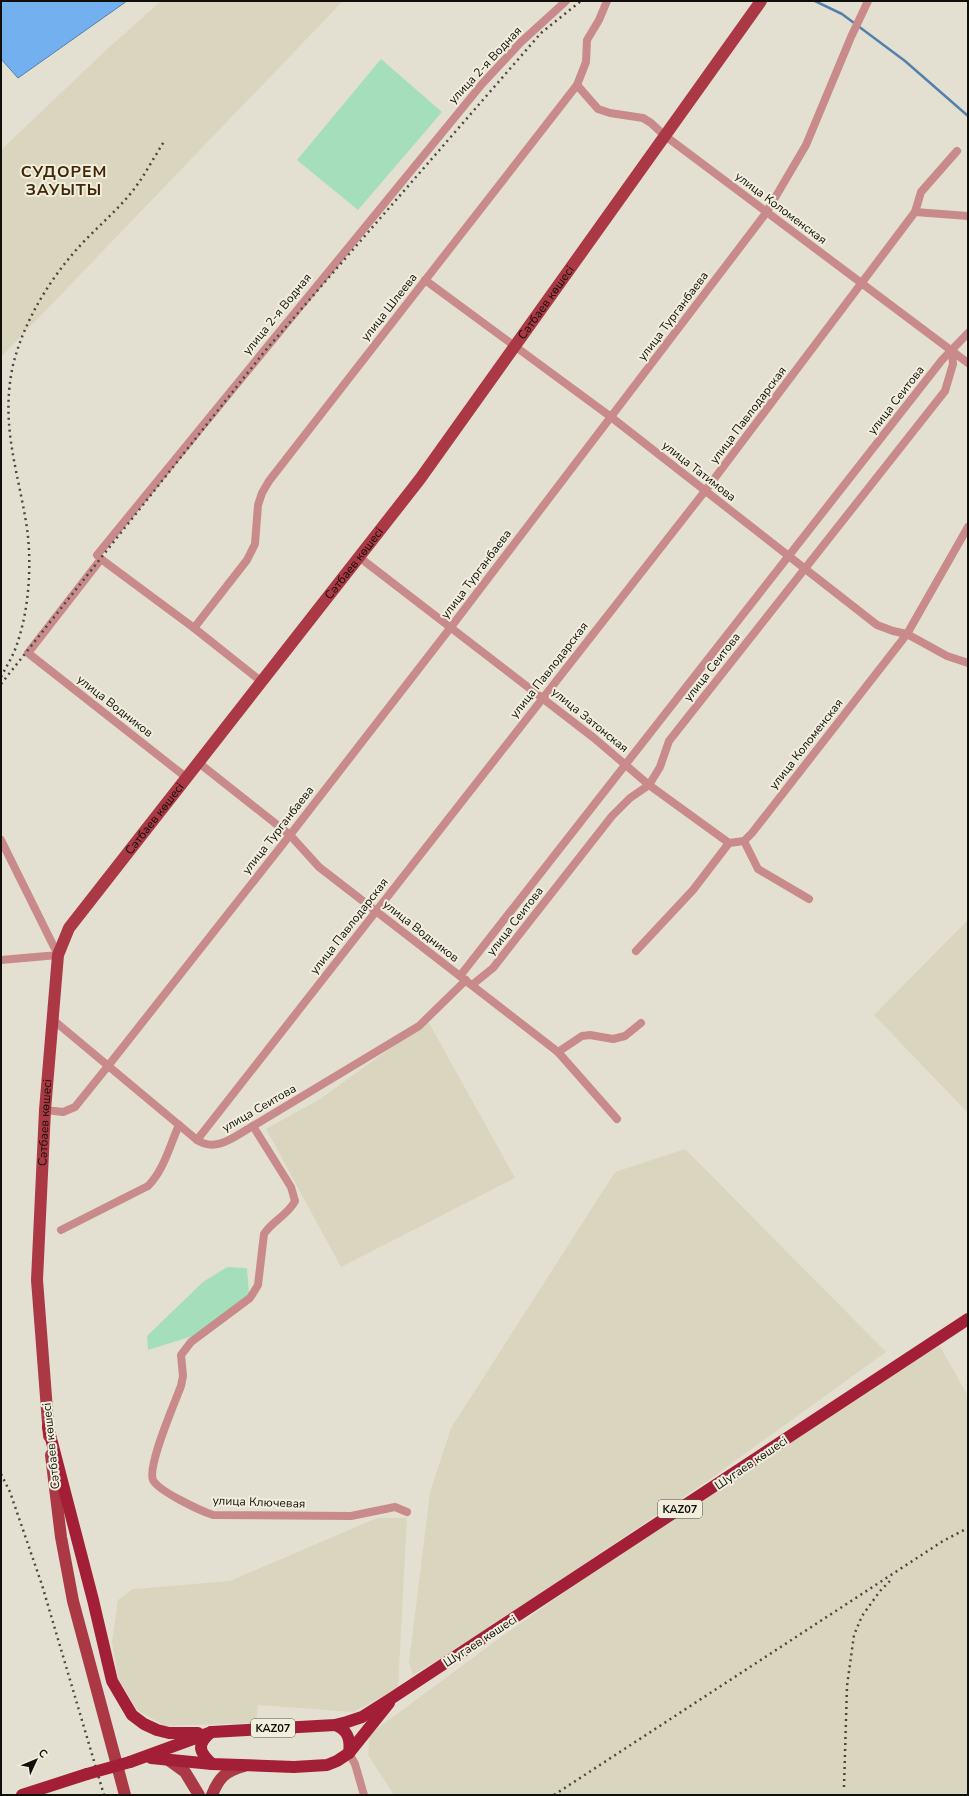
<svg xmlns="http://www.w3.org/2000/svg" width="969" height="1796" font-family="'Nunito Sans',sans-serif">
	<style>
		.built { fill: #dad5be }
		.green { fill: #a5debb }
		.water { fill: #72b0f0; stroke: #5580ab }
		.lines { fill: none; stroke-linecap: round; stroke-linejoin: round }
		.stream { stroke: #5580ab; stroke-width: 2.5 }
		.minor { stroke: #c98a8b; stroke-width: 8 }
		.primary { stroke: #aa3945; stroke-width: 12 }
		.trunk { stroke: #a31f38; stroke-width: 12 }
		.rail { stroke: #4a473f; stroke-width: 2.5; stroke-dasharray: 2 4; stroke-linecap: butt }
		.trunk-bridge { stroke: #a31f38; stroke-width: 12 }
		.labels { text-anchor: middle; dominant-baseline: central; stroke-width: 4; stroke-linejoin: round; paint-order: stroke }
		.shield { fill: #f1eede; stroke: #54524a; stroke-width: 1 }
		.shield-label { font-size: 11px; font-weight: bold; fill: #110f0a }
		.street-label { font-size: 12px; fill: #110f0a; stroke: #f1eede }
		.district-label { font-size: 16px; font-weight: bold; letter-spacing: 1px; fill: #412805; stroke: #f1eede }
	</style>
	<rect width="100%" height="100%" fill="#e4e0d1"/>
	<g class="built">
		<polygon points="161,1 343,1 1,357 1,150 105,51"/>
		<polygon points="968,920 968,1113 874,1015"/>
		<polygon points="428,1021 515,1178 341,1267 266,1129 320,1099"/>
		<polygon points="685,1149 886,1352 706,1482 486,1630 413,1675 409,1663 430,1492 451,1428 615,1172"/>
		<polygon points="940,1346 968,1396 968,1795 394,1795 368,1755 370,1734 497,1640 680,1510 898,1369"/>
		<polygon points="377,1518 407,1518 398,1688 353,1712 258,1705 256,1723 165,1726 137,1710 118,1678 112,1642 118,1600 133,1589 230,1581"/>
	</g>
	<g class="green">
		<polygon points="381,59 442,112 358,210 297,160"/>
		<polygon points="227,1267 247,1268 249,1294 199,1334 148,1350 147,1336 203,1282"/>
	</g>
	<polygon class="water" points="1,1 127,1 18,78 1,59"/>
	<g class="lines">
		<polyline class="stream" points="815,1 842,14 905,61 968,116"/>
		<g class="minor">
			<polyline points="577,85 598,109 610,113 643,118 651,123 664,135 968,363"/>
			<polyline points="915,212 921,192 957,151"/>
			<polyline points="425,280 611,417 877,625 893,631 907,634 947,656 968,663"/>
			<polyline points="359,557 594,738 649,785 729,843"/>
			<polyline points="101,559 194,628 262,682"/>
			<polyline points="194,628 247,560 255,544 258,505 262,493 269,481 577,85 586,62 587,40 599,20 607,1"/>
			<polyline points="199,763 290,835 319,867 558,1052 617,1119"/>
			<polyline points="187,778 28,653 101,559 97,555 482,84 521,42 566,1"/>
			<polyline points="1,840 58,955 1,960"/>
			<polyline points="744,841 758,869 809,899"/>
			<polyline points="636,951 693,890 729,843 744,841 752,833 907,634 968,527"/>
			<polyline points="460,976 942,360 968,333"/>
			<polyline points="472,985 493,968 612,816 630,798 649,785 660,767 669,741 945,391 953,364 952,351"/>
			<path d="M52 1019 197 1140C217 1153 235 1136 253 1126L419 1026 466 980"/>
			<polyline points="558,1052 582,1036 590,1035 613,1039 625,1036 641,1023"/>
			<polyline points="45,1110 63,1112 75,1107 108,1066 290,835 451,627 766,213 806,145 851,37 868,1"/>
			<path d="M253 1126 291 1187 295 1201C288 1215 272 1221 264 1234L258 1285 250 1298 191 1342 181 1355 183 1376 181 1386C175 1402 147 1466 153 1480 158 1491 201 1511 213 1515L351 1516 395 1507 407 1512"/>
			<polyline points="197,1140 705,491 915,212 968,216"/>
			<path d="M61 1230 148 1186C164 1170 170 1145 179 1125"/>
			<polyline points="349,1753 355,1764 364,1795"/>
		</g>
		<g class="primary">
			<path id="s1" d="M49 1436 37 1280 45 1110 58 955 69 928 420 479 761 1"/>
			<polyline points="51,1455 61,1537 73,1601 125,1795"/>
			<polyline points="167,1759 185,1772 199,1795"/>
			<path d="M212 1795C219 1777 226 1771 244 1766"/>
		</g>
		<g class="trunk">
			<polyline points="48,1427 93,1600 112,1681 132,1715 144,1724 157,1730 169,1733 198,1733"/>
			<path d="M335 1725C348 1730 351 1739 349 1753"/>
			<path d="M211 1732C196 1745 199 1752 212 1764"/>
			<polyline points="151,1758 212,1764 294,1767 327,1765 337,1761 349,1753 389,1703"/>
			<polyline points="130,1762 212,1732 335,1725 347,1722 362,1717 392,1698 968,1319"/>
			<polyline points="22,1795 87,1774"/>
		</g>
		<g class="rail">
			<path d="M1 677C6 667 12 658 16 647 29 611 32 566 27 528 18 470 0 425 13 365 23 325 45 287 71 256 89 234 112 216 131 193 144 177 154 157 165 140"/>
			<polyline points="1,684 265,351 541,33 581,1"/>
			<polyline points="1,1474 10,1492 42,1585 104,1795"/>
			<polyline points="844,1787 847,1686 854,1635 862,1616 880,1591 891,1580"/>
			<polyline points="554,1795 943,1541 968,1528"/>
		</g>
		<polyline class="trunk-bridge" points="87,1774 130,1762"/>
	</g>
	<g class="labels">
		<g class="shield">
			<rect x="658" y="1500" width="44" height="18" rx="3"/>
			<rect x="251" y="1719" width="44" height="18" rx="3"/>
		</g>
		<g class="shield-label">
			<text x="680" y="1509">KAZ07</text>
			<text x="273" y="1728">KAZ07</text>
		</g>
		<g class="street-label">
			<text transform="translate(485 65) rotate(-47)">улица 2-я Водная</text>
			<text transform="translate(781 208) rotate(37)">улица Коломенская</text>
			<text stroke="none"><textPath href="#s1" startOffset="1298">Сәтбаев көшесі</textPath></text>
			<text transform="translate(389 307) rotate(-52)">улица Шлеева</text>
			<text transform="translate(277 314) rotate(-51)">улица 2-я Водная</text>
			<text transform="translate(673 316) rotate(-53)">улица Турганбаева</text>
			<text transform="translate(896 400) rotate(-52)">улица Сеитова</text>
			<text transform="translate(748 415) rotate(-53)">улица Павлодарская</text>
			<text transform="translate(699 471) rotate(38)">улица Татимова</text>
			<text stroke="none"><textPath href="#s1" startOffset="974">Сәтбаев көшесі</textPath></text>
			<text transform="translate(476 574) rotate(-53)">улица Турганбаева</text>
			<text transform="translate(712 667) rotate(-52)">улица Сеитова</text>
			<text transform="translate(549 670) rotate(-52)">улица Павлодарская</text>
			<text transform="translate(115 706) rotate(38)">улица Водников</text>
			<text transform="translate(590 720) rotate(39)">улица Затонская</text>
			<text transform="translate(806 744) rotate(-52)">улица Коломенская</text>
			<text stroke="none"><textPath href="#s1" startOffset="650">Сәтбаев көшесі</textPath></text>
			<text transform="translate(278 830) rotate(-52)">улица Турганбаева</text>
			<text transform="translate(515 921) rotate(-52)">улица Сеитова</text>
			<text transform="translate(349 926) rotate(-52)">улица Павлодарская</text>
			<text transform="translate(421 931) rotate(38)">улица Водников</text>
			<text transform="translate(259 1108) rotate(-30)">улица Сеитова</text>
			<text stroke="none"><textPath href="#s1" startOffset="314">Сәтбаев көшесі</textPath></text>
			<text transform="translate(51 1446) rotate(-96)">Сәтбаев көшесі</text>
			<text transform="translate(751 1463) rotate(-34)">Шугаев көшесі</text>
			<text transform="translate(259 1502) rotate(2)">улица Ключевая</text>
			<text transform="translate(480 1641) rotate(-33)">Шугаев көшесі</text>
		</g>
		<g class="district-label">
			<text x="64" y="172">СУДОРЕМ<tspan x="64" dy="18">ЗАУЫТЫ</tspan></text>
		</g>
	</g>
	<rect width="969" height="1796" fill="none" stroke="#110f0a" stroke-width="4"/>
	<g transform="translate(36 1760) rotate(46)" stroke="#f1eede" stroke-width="3" paint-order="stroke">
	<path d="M0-3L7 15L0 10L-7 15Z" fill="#110f0a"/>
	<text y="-6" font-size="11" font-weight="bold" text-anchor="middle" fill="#110f0a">С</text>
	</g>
</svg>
